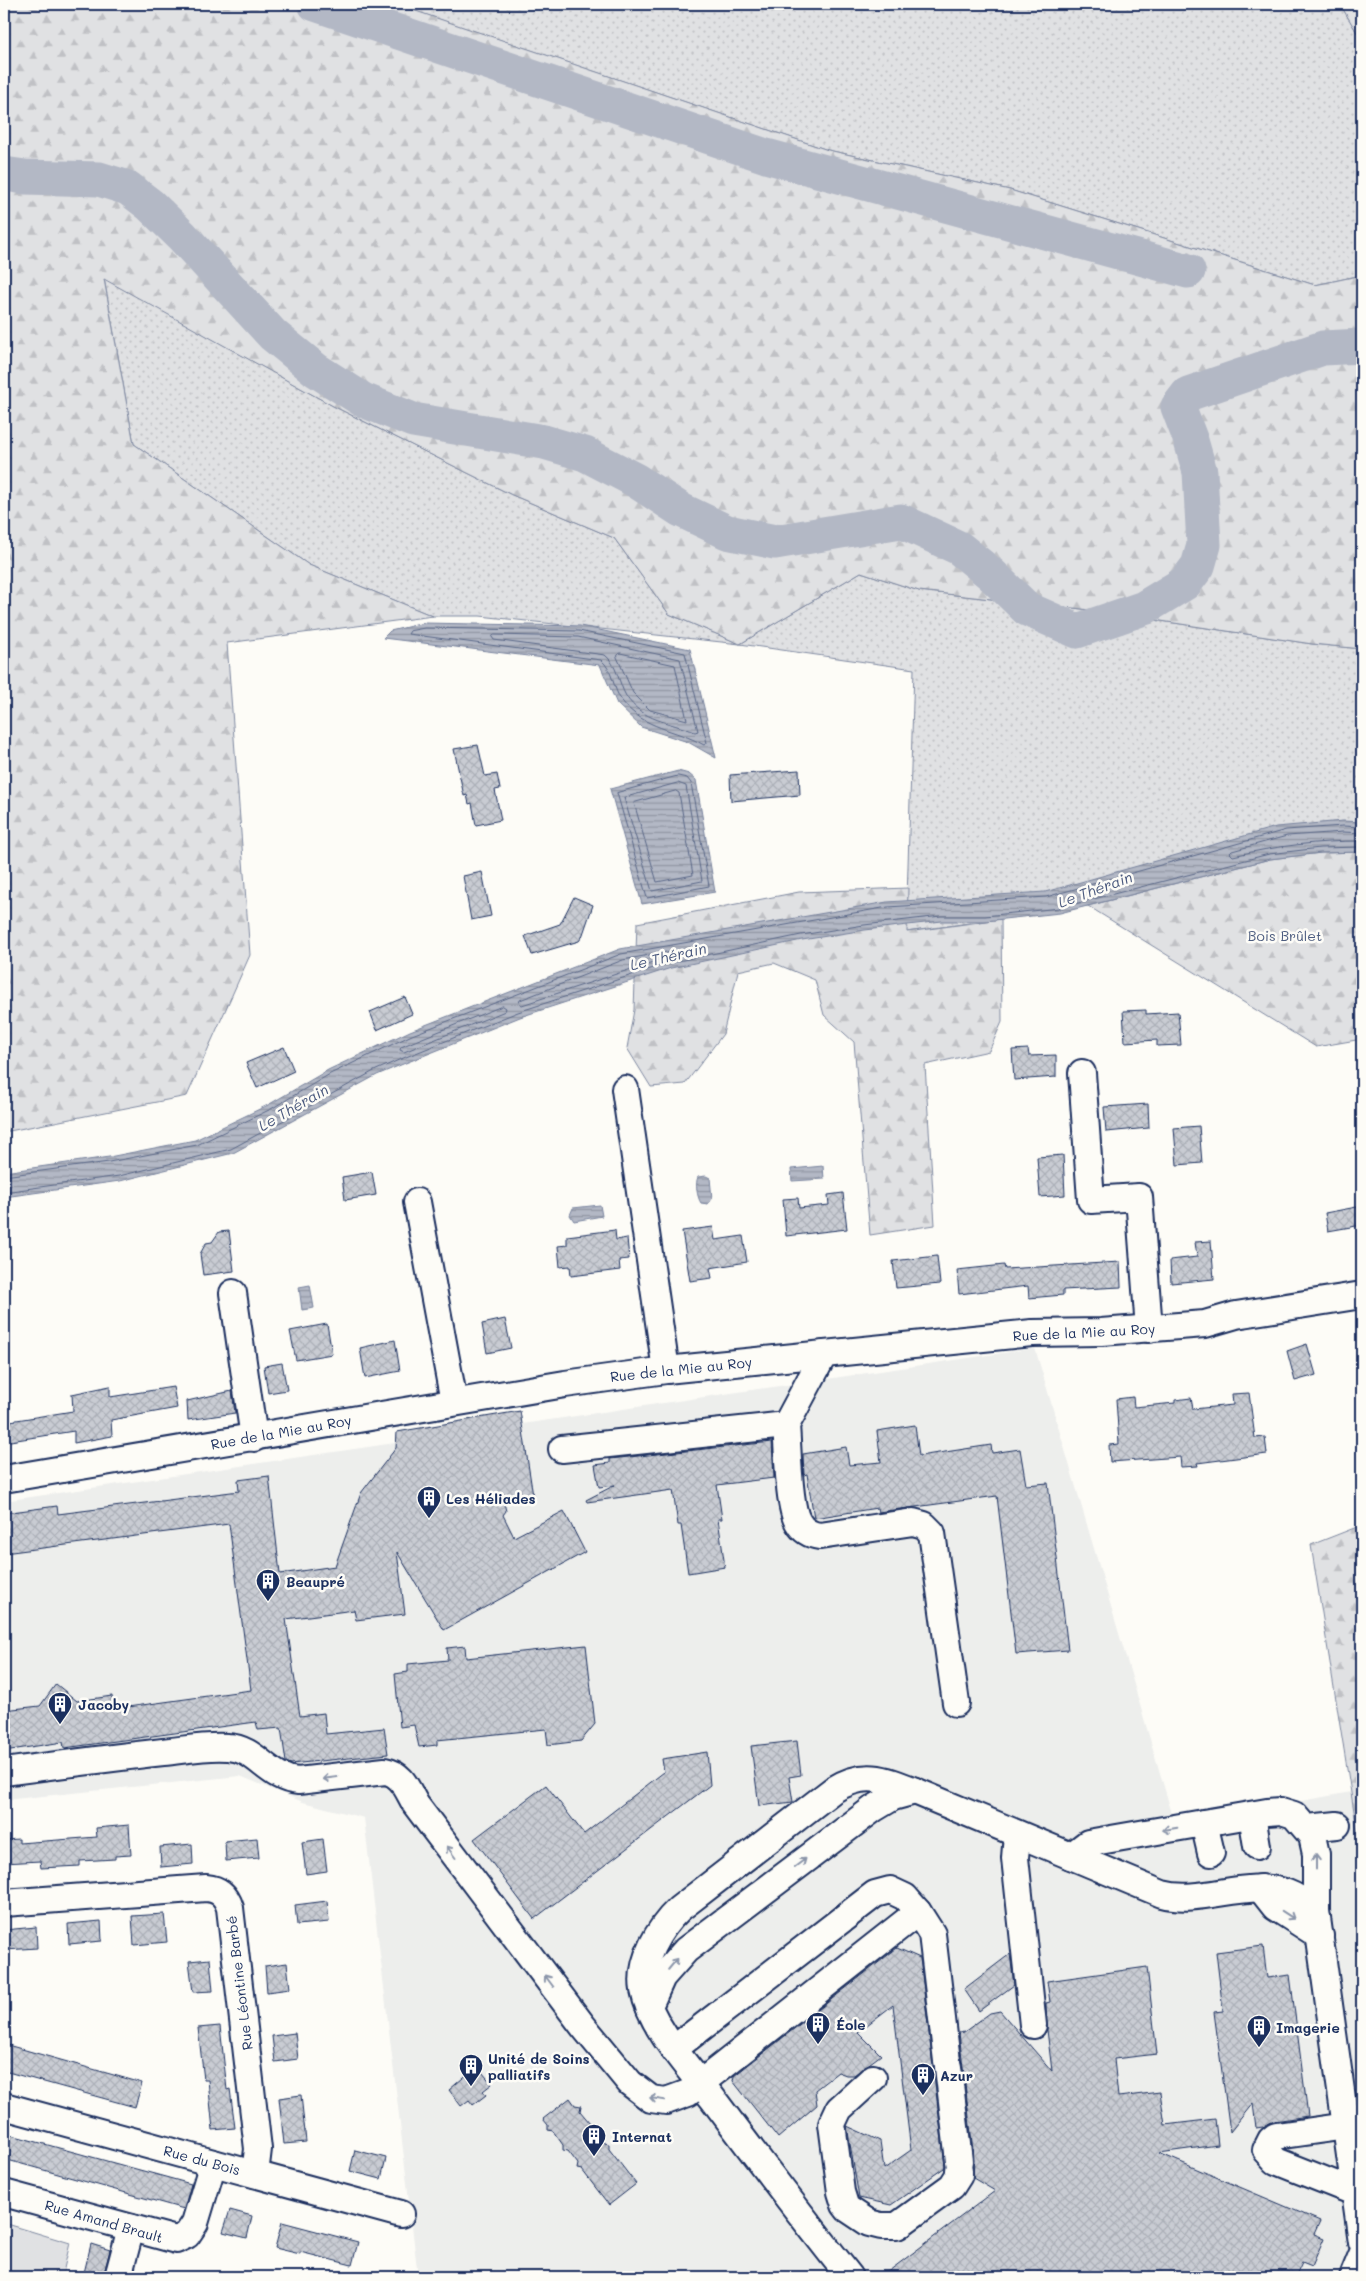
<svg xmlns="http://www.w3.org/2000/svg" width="1366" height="2281" font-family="Mali,sans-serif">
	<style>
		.built { fill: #edeeec }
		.grass { fill: url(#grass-dots); stroke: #7e88a0 }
		.forest { fill: url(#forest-firs); stroke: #7e88a0 }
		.park { fill: #e0e1e3; stroke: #7e88a0 }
		.water { fill: url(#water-rules); stroke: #76819c }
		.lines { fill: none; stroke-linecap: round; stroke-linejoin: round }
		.shore { stroke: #586687; stroke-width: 1 }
		.river { stroke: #b3b8c5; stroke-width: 35 }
		.building { fill: url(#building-cross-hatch); stroke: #1b2f5e }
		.minor-casing { stroke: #1b2f5e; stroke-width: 30 }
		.minor { stroke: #fdfcf7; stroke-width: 26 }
		.oneway { stroke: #8c96aa }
		.labels { text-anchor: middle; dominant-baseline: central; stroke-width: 5; stroke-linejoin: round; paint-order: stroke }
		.park-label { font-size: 14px; fill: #4c5c7f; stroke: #fdfcf7 }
		.street-label { font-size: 14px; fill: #1b2f5e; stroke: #fdfcf7 }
		.poi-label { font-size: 14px; font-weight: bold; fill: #1b2f5e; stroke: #fdfcf7; text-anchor: start }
		.water-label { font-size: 15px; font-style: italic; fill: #49587d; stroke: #fdfcf7 }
	</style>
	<defs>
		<pattern id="grass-dots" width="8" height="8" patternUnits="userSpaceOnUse" patternTransform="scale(1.25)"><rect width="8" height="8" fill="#e0e1e3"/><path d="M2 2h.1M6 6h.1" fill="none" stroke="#c0c1c5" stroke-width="1.8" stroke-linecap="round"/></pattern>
		<pattern id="forest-firs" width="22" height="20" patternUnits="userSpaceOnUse" patternTransform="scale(1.25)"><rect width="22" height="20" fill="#e0e1e3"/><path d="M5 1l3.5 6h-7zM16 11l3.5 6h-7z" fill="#c0c1c5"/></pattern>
		<pattern id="water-rules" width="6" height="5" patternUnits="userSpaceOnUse" patternTransform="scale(1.25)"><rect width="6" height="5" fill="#b3b8c5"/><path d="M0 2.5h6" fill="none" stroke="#9196a3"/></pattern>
		<pattern id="building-cross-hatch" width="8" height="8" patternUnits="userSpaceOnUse" patternTransform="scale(1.25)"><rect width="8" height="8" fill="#c9ccd3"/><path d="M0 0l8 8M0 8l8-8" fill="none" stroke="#acb0b8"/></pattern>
	</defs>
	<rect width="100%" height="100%" fill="#fdfcf7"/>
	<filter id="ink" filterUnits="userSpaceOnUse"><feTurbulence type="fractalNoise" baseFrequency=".02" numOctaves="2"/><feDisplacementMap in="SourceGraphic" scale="10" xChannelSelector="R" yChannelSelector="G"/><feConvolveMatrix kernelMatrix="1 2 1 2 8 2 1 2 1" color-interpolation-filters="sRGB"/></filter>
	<g filter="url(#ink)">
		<polygon class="built" points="1035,1348 1175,1824 1351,1792 1362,1861 1362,2277 418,2277 364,1818 303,1802 240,1776 4,1800 4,1501"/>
		<g class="grass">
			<polygon points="394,4 1340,4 1362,41 1362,275 1315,285 1010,190 828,150"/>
			<polygon points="104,278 333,406 512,495 614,538 669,614 740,644 861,572 919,591 1082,609 1312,644 1362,649 1362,860 1088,906 906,932 914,669 740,644 480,616 433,616 309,565 134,444"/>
		</g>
		<g class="forest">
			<polygon points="4,4 395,4 828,150 1010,190 1315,285 1362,275 1362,649 1312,644 1082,609 919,591 861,572 740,644 669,614 614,538 512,495 333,406 104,279 134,444 309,565 433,616 227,643 250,955 187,1096 4,1132"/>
			<polygon points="1340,4 1362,4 1362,41"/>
			<polygon points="1362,852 1362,1039 1316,1047 1088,906 1270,859 1321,853"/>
			<polygon points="908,888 907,932 1001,919 1002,1022 989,1051 925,1065 935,1225 870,1235 854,1042 824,1015 815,980 774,963 738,971 723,1034 685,1084 651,1087 627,1048 634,1010 637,923 799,892"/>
			<polygon points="1362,1525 1362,1861 1311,1545"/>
		</g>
		<polygon class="park" points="4,2223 70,2243 62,2277 4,2277"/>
		<g class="water">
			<polygon points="424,623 580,626 690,649 716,758 688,742 641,727 617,704 600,665 383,638 390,631"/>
			<polygon points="678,771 689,774 696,780 715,892 642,904 610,789"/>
			<polygon points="1343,821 1362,822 1362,852 1321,853 1270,859 1060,913 985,921 942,921 865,930 802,940 671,968 520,1017 403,1064 377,1075 233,1153 120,1181 4,1197 4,1172 109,1157 195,1140 268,1105 328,1070 410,1031 620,949 887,902 1045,892 1276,827"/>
			<polygon points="823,1166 824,1179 792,1181 791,1169"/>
			<path d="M706 1176 710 1178 712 1199 708 1204 701 1203C697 1197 695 1183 698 1177Z"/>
			<polygon points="600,1205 602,1216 574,1221 570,1215 573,1208"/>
			<polygon points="310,1285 314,1308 302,1310 299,1287"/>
		</g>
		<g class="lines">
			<g class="shore">
				<path d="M425 628 579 631 685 653 707 743 704 745C674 728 645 730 622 701 613 690 613 669 601 660L408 634 410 631Z"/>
				<path d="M495 635 578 637 680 659 698 731 695 732C670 722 642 721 626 696 619 684 617 664 605 655L494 640 492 637Z"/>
				<polygon points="620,653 675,665 687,720 650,710 633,693 617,657"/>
				<polygon points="678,776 687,778 691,783 709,886 647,898 617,793"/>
				<polygon points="678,783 686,786 702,881 652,891 624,798"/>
				<polygon points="676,791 679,793 693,875 657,882 634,803"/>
				<path d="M1362 833 1343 832 1287 836 1232 851 1230 853 1233 856C1276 846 1318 841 1362 841"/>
				<polygon points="667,952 670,954 668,957 522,1005 519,1003 520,1000 623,960"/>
				<polygon points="503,1006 506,1008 505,1011 404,1052 400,1050 401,1047 415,1041"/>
				<polyline points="4,1176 109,1162 197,1145 271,1109 330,1074 412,1035 621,954 888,907 1046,897 1286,830 1343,826 1362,827"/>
				<polyline points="4,1192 119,1176 231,1149 374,1071 401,1059 518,1012 669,963 801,935 864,925 941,916 985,916 1059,908 1269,854 1320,848 1362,847"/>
			</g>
			<g class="river">
				<polyline points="315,4 766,156 1188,271"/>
				<polyline points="4,174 25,177 99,179 128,188 150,205 182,236 273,335 316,370 363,400 413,420 544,442 585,454 635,480 681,510 727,532 775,542 901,521 959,548 991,574 1027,609 1077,631 1144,608 1185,583 1198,566 1204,545 1200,472 1191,441 1178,407 1188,394 1323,348 1362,346"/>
			</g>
		</g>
		<g class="building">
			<polygon points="478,745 485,776 497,774 500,789 495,790 501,820 476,825 472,803 469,804 467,795 464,796 454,749"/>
			<polygon points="799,770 800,795 731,801 730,775"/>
			<polygon points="482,872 491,916 471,920 463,876"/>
			<polygon points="574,897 593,905 582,937 579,941 532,955 525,936 560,924"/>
			<polygon points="405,997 412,1014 377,1030 370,1012"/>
			<polygon points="1146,1010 1146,1014 1178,1012 1181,1045 1157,1046 1157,1040 1125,1042 1123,1011"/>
			<polygon points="284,1047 294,1071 257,1088 246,1063"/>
			<polygon points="1028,1049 1029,1056 1056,1055 1056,1077 1014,1080 1012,1050"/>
			<polygon points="1148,1104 1149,1128 1106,1132 1104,1107"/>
			<polygon points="1199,1126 1202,1163 1177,1165 1174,1128"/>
			<polygon points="1063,1155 1065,1195 1040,1197 1037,1157"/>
			<polygon points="372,1172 376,1195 345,1200 342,1177"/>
			<polygon points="843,1193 847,1229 786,1236 783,1199 798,1198 799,1208 829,1205 828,1195"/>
			<polygon points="1362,1206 1362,1225 1328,1231 1325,1213"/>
			<polygon points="713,1227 715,1240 743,1236 747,1262 710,1268 712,1278 690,1281 682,1231"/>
			<polygon points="615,1230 616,1240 627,1238 629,1259 619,1260 620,1270 571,1276 570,1266 560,1267 558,1246 567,1245 567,1236"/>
			<polygon points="229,1231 234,1271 203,1275 200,1254 206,1243 212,1242 219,1232"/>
			<polygon points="1211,1241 1214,1279 1171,1283 1170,1260 1197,1257 1195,1242"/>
			<polygon points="937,1256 940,1284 896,1288 893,1261"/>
			<polygon points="1120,1262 1121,1287 1063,1290 1063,1295 1029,1298 1028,1286 959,1294 957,1270 1004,1265 1005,1269"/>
			<polygon points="505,1319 511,1348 487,1353 482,1324"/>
			<polygon points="327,1324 332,1354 296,1360 290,1331"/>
			<polygon points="395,1340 400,1371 365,1378 360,1348"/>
			<polygon points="1307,1344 1316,1375 1295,1381 1287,1351"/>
			<polygon points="282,1363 287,1390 268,1393 264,1366"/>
			<polygon points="110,1386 110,1397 173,1387 177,1408 111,1420 112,1436 74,1443 74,1431 4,1442 4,1422 73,1411 72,1394"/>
			<polygon points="232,1391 235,1413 188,1420 187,1401"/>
			<polygon points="1249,1393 1255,1438 1265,1437 1267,1454 1197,1463 1198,1466 1181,1467 1180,1457 1110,1462 1109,1445 1119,1444 1116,1399 1133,1397 1134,1407 1175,1403 1175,1400 1191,1398 1193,1409 1233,1405 1232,1394"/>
			<polygon points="520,1411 533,1496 503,1499 506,1511 503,1515 514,1537 564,1511 585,1552 444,1630 397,1552 405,1614 356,1620 354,1610 286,1619 300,1716 324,1713 326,1734 384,1728 388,1754 291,1764 286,1762 281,1728 258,1730 256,1722 64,1748 63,1742 4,1751 4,1710 40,1706 56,1684 77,1701 112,1696 113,1709 251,1690 229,1524 4,1553 4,1513 57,1506 58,1514 239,1491 238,1480 269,1476 280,1574 335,1566 361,1493 396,1448 397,1432"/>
			<polygon points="915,1425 919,1456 991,1445 992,1453 1020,1449 1026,1485 1048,1483 1068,1650 1016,1654 997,1496 878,1512 877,1508 814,1518 807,1474 804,1475 803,1454 846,1447 849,1465 881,1462 877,1431"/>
			<polygon points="772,1442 774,1478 717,1485 722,1519 718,1519 725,1567 688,1573 681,1525 678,1525 673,1490 587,1502 586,1500 615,1485 599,1487 595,1465 610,1463 610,1459"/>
			<polygon points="586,1645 595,1724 581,1741 548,1745 546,1729 437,1740 437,1745 419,1747 414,1725 400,1727 395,1674 408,1672 408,1664 448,1660 447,1648 465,1646 466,1658"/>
			<polygon points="797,1741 801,1775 789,1777 793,1802 759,1806 751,1746"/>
			<polygon points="707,1752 710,1785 534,1919 474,1839 546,1785 584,1834 664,1772 662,1759"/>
			<polygon points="129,1825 131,1855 115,1856 115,1859 80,1861 80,1866 41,1868 40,1861 4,1863 4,1840 19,1839 19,1843 97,1837 96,1828"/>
			<polygon points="257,1838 259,1858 226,1861 225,1841"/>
			<polygon points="323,1839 327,1871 306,1874 302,1842"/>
			<polygon points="192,1844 193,1864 161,1867 160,1847"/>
			<polygon points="327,1901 329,1922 297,1925 295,1905"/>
			<polygon points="164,1914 167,1942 134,1945 132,1916"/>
			<polygon points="101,1921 102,1941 69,1944 68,1924"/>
			<polygon points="36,1927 37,1948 5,1950 4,1930"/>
			<polygon points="1263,1946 1267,1978 1290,1975 1308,2116 1274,2121 1263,2127 1256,2128 1253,2103 1230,2132 1214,2012 1223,2011 1216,1952"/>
			<polygon points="897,1948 920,1958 945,2166 944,2168 891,2205 859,2198 847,2126 880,2141 884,2169 911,2150 893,2005 858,2032 881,2055 854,2075 846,2075 838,2072 815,2090 817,2105 778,2138 733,2081 734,2076"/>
			<polygon points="1010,1954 1014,1985 979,2011 964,1989"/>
			<polygon points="210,1959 213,1991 193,1992 189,1961"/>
			<polygon points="287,1963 290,1989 267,1992 265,1966"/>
			<polygon points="1147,1967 1157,2054 1114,2059 1118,2097 1160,2092 1165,2125 1215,2119 1218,2145 1159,2153 1320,2221 1314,2234 1324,2238 1312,2266 1302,2262 1295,2277 881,2277 995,2191 973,2178 974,2159 959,2033 964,2032 990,2013 1000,2011 1052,2071 1047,2030 1046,2003 1050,2002 1047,1981"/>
			<polygon points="220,2026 227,2090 230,2089 235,2128 213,2130 208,2080 204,2080 198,2028"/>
			<polygon points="295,2033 298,2059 275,2062 272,2036"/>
			<polygon points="4,2044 142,2083 135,2107 4,2071"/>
			<polygon points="477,2066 492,2084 483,2091 486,2095 473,2105 469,2100 461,2106 449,2090"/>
			<polygon points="301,2095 306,2142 284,2144 279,2098"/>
			<polygon points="570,2098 575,2105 581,2106 580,2111 590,2123 595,2125 595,2131 604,2143 609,2144 609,2149 636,2184 609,2205 582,2170 577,2169 578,2164 568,2151 563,2150 563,2145 553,2131 548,2130 548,2125 543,2119"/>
			<polygon points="4,2133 191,2184 184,2209 4,2159"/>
			<polygon points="355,2150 386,2158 381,2179 350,2171"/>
			<polygon points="230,2210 252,2216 247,2238 223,2232"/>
			<polygon points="282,2222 358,2242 352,2265 300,2252 300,2254 275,2248"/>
			<polygon points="91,2244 110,2250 103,2277 83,2277"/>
		</g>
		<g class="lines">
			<defs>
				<g id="minor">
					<polyline points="1082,1073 1091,1200 1139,1197 1149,1329"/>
					<polyline points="625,1089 666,1370"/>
					<polyline points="417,1202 454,1402"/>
					<polyline points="233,1293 254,1438"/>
					<path d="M786 1425C788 1447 788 1506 798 1522 803 1531 811 1535 820 1536L913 1522 924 1525 932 1533 956 1703"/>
					<polyline points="562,1449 786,1425 824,1354"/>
					<polyline points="4,1479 565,1384 666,1370 1032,1333 1101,1332 1205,1324 1236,1315 1362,1295"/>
					<path d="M4 1772C57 1765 110 1758 163 1752 184 1750 207 1745 228 1747 256 1748 269 1779 298 1781L385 1771C403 1774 407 1790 416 1805L583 2026 630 2083 651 2099 666 2101 688 2093 918 1912"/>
					<polyline points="1252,1815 1257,1846"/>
					<polyline points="1204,1823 1211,1853"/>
					<polyline points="1307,1828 1337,1825"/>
					<polyline points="1017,1834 1015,1858 1033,2025"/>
					<polyline points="1071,1856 1088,1843 1267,1812 1281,1811 1294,1815 1312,1836 1316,1854 1316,1911 1362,2242"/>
					<polyline points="1260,1888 1275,1907 1320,1936"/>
					<path d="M4 1903 206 1888C219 1889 226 1895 230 1908L258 2149 255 2174"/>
					<polyline points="649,2006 662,1977 686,1950 873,1809 893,1797 915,1791"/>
					<polyline points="675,2048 875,1894 890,1890 905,1897 918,1912 932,1934 947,2061"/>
					<polyline points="948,2067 959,2161"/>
					<polyline points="873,2078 839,2109 832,2124 841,2192 845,2205 848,2209 869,2223 881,2226 897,2226 952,2186 959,2175 959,2170"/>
					<polyline points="4,2106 401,2214"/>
					<polyline points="1347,2126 1276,2136 1271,2140 1266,2150 1276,2161 1357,2193"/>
					<polyline points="4,2193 176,2240 187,2235 195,2223 213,2163"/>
					<polyline points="118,2277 131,2228"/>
					<path d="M850 2277C803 2218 758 2159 713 2099 690 2069 651 2028 644 1990 639 1961 659 1928 679 1909L833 1790C864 1771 883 1778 915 1791L1162 1894C1203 1905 1247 1878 1287 1893 1298 1897 1307 1904 1316 1911"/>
					<polyline points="1353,2277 1362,2255"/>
				</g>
			</defs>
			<use href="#minor" class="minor-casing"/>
			<use href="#minor" class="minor"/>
		</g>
		<defs><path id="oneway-shaft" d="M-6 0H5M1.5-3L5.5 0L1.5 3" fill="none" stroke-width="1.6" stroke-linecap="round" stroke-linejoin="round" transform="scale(1.25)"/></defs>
		<g class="oneway">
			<use href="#oneway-shaft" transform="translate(330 1778) rotate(173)"/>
			<use href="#oneway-shaft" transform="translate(1170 1829) rotate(170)"/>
			<use href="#oneway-shaft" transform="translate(451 1852) rotate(-127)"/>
			<use href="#oneway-shaft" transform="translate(1316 1862) rotate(-90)"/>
			<use href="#oneway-shaft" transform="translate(800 1863) rotate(-37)"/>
			<use href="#oneway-shaft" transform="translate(1288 1915) rotate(33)"/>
			<use href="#oneway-shaft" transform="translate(673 1964) rotate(-50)"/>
			<use href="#oneway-shaft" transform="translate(549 1981) rotate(-127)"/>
			<use href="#oneway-shaft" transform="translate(657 2099) rotate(-171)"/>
		</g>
	</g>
	<defs>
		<symbol id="building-pin" viewBox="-11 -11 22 30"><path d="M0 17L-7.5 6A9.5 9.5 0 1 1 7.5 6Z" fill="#1b2f5e" stroke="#fdfcf7"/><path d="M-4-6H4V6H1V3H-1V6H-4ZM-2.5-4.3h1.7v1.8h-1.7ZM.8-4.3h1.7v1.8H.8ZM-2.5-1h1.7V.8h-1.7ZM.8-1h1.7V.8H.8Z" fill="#fff"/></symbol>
	</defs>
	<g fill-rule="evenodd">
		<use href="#building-pin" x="415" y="1484" width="28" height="38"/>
		<use href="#building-pin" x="254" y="1567" width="28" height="38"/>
		<use href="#building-pin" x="46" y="1690" width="28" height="38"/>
		<use href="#building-pin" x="804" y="2010" width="28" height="38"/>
		<use href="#building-pin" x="1245" y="2013" width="28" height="38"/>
		<use href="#building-pin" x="457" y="2052" width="28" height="38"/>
		<use href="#building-pin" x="909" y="2061" width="28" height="38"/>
		<use href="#building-pin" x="580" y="2122" width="28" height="38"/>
	</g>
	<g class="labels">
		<g class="park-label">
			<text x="1285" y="935">Bois Brûlet</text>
		</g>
		<g class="street-label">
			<text transform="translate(1084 1332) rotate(-3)">Rue de la Mie au Roy</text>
			<text transform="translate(681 1369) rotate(-6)">Rue de la Mie au Roy</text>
			<text transform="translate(281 1432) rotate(-10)">Rue de la Mie au Roy</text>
			<text transform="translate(239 1983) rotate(-97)">Rue Léontine Barbé</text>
			<text transform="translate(202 2160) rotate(15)">Rue du Bois</text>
			<text transform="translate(104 2221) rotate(16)">Rue Amand Brault</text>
		</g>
		<g class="poi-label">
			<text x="446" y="1498">Les Héliades</text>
			<text x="286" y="1581">Beaupré</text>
			<text x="78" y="1704">Jacoby</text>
			<text x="836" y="2024">Éole</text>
			<text x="1276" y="2027">Imagerie</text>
			<text x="488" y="2058">Unité de Soins<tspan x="488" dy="16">palliatifs</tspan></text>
			<text x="940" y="2075">Azur</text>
			<text x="612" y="2136">Internat</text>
		</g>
		<g class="water-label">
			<text transform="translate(1095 889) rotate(-20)">Le Thérain</text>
			<text transform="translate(668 956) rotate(-13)">Le Thérain</text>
			<text transform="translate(293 1107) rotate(-30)">Le Thérain</text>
		</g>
	</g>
	<rect width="1366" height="2281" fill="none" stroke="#fdfcf7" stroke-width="20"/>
	<rect x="10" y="10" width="1346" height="2261" fill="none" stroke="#1b2f5e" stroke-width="2" filter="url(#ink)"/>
</svg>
